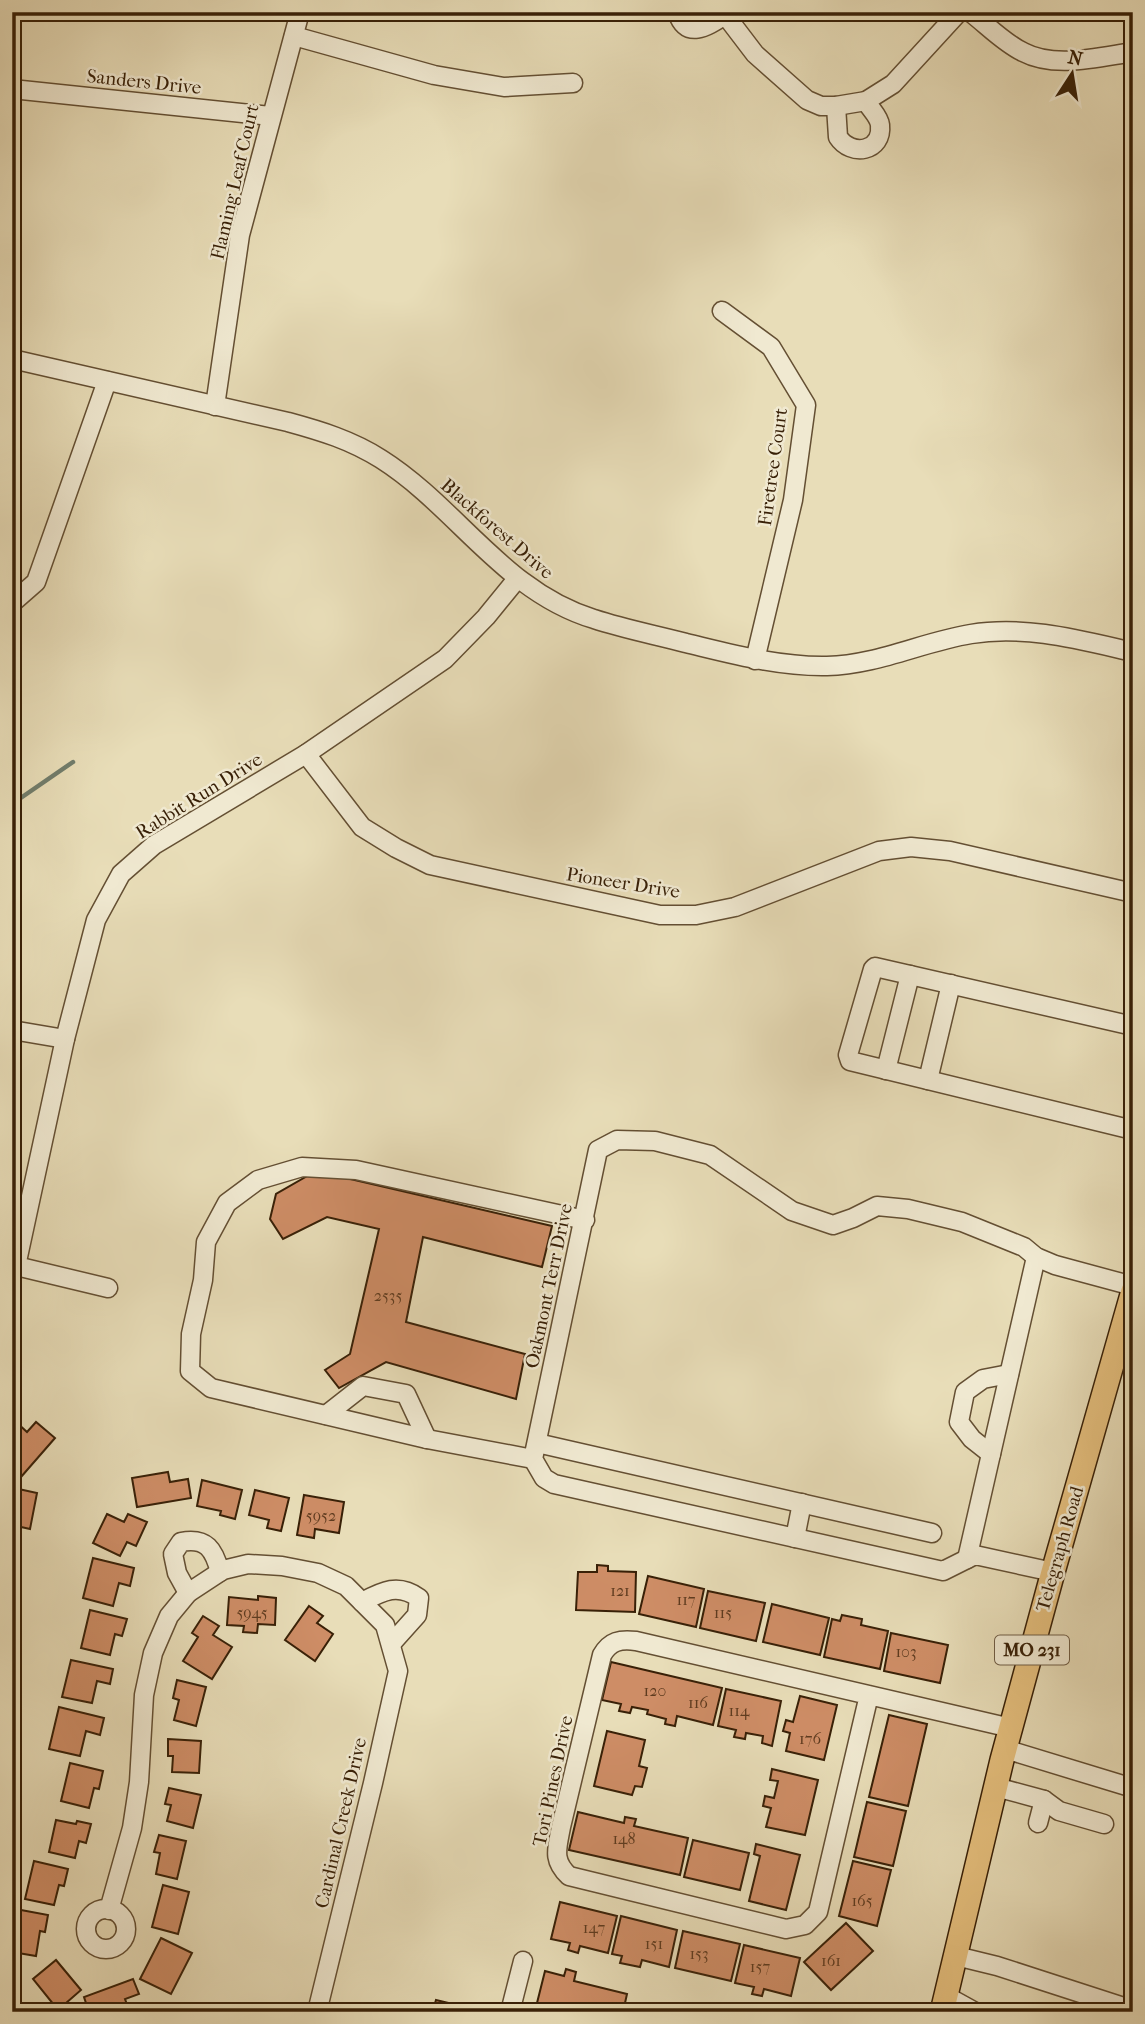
<svg xmlns="http://www.w3.org/2000/svg" width="1145" height="2024" font-family="'IM FELL French Canon',serif">
	<style>
		.lines { fill: none; stroke-linecap: round; stroke-linejoin: round }
		.stream { stroke: #717d6c; stroke-width: 4.5 }
		.building { fill: #ce8d66; stroke: #382007; stroke-width: 2 }
		.minor-casing { stroke: #644f33; stroke-width: 21 }
		.major-casing { stroke: #382007; stroke-width: 26 }
		.minor { stroke: #f0e9d1; stroke-width: 18 }
		.major { stroke: #e4be7c; stroke-width: 23 }
		.labels { text-anchor: middle; dominant-baseline: central; stroke-width: 5; stroke-linejoin: round; paint-order: stroke }
		.number-label { font-size: 16px; fill: #5e3b1f }
		.shield { fill: #f0e9d1; stroke: #6f5c44; stroke-width: 2 }
		.shield-label { font-size: 18px; font-weight: bold; fill: #382007 }
		.street-label { font-size: 19px; fill: #382007; stroke: #f0e9d1 }
	</style>
	<rect width="100%" height="100%" fill="#e8ddb8"/>
	<filter id="stains"><feTurbulence type="fractalNoise" baseFrequency=".00286" numOctaves="4"/><feColorMatrix values="0 0 0 0 .2 0 0 0 0 .09 0 0 0 0 .02 0 0 0 .5 -.17"/></filter>
	<radialGradient id="worn" r=".72"><stop offset=".6" stop-color="#630" stop-opacity="0"/><stop offset="1" stop-color="#630" stop-opacity=".3"/></radialGradient>
	<g class="lines">
		<polyline class="stream" points="12,804 73,762"/>
	</g>
	<g class="building">
		<polygon points="316,1171 552,1226 542,1267 423,1237 406,1322 525,1354 516,1399 386,1362 339,1388 325,1370 350,1354 379,1229 327,1217 283,1239 270,1219 276,1194"/>
		<polygon points="15,1421 27,1432 36,1422 55,1438 21,1477 12,1469 12,1425"/>
		<polygon points="168,1472 170,1482 188,1479 191,1498 137,1507 132,1478"/>
		<polygon points="202,1480 242,1490 235,1519 220,1515 221,1511 197,1506"/>
		<polygon points="14,1488 37,1493 30,1529 12,1525"/>
		<polygon points="255,1490 289,1498 281,1531 267,1528 269,1520 249,1515"/>
		<polygon points="304,1495 344,1502 339,1533 315,1529 314,1538 297,1535"/>
		<polygon points="107,1514 124,1522 128,1514 147,1522 136,1546 127,1542 120,1556 93,1543"/>
		<polygon points="93,1558 134,1568 130,1586 119,1583 113,1606 83,1598"/>
		<polygon points="12,1559 20,1572 12,1576"/>
		<polygon points="597,1565 608,1566 608,1571 636,1572 635,1612 576,1610 578,1572 597,1572"/>
		<polygon points="648,1576 704,1589 696,1627 639,1614"/>
		<polygon points="708,1591 765,1603 756,1641 700,1628"/>
		<polygon points="258,1596 276,1598 275,1625 258,1624 257,1633 243,1632 244,1626 227,1625 229,1597 258,1600"/>
		<polygon points="772,1604 829,1618 820,1655 763,1642"/>
		<polygon points="309,1606 323,1616 317,1623 333,1634 315,1661 285,1640"/>
		<polygon points="90,1610 127,1619 122,1636 115,1634 110,1655 81,1648"/>
		<polygon points="842,1615 862,1619 861,1625 888,1631 880,1669 824,1657 832,1619 840,1621"/>
		<polygon points="203,1616 219,1626 213,1635 232,1647 212,1679 183,1661 198,1637 192,1633"/>
		<polygon points="891,1633 948,1645 940,1683 884,1671"/>
		<polygon points="71,1660 113,1669 110,1684 97,1681 92,1703 62,1697"/>
		<polygon points="611,1662 722,1688 713,1725 677,1716 675,1726 665,1724 666,1719 647,1714 648,1710 632,1707 630,1713 619,1711 621,1704 602,1700"/>
		<polygon points="177,1680 206,1687 196,1726 174,1720 179,1700 173,1698"/>
		<polygon points="726,1689 781,1701 772,1746 762,1743 763,1736 746,1733 745,1739 734,1737 736,1730 718,1726"/>
		<polygon points="800,1696 837,1705 824,1760 786,1751 790,1733 783,1731 786,1720 793,1722"/>
		<polygon points="59,1707 104,1718 100,1735 86,1731 80,1756 49,1749"/>
		<polygon points="889,1715 927,1724 908,1806 869,1797"/>
		<polygon points="607,1731 645,1740 639,1766 647,1768 642,1787 635,1786 632,1795 594,1786"/>
		<polygon points="168,1739 201,1741 199,1773 172,1772 173,1756 168,1756"/>
		<polygon points="70,1763 103,1771 99,1789 94,1788 89,1808 61,1801"/>
		<polygon points="772,1769 818,1780 805,1835 766,1827 771,1808 763,1806 765,1796 774,1798 778,1781 770,1780"/>
		<polygon points="169,1788 201,1795 193,1828 167,1821 171,1805 165,1804"/>
		<polygon points="867,1802 906,1811 893,1866 854,1857"/>
		<polygon points="578,1812 624,1823 625,1817 636,1819 634,1826 688,1838 680,1875 569,1850"/>
		<polygon points="56,1820 76,1824 77,1821 91,1824 86,1843 79,1841 75,1858 49,1852"/>
		<polygon points="159,1835 186,1841 177,1879 156,1874 160,1853 154,1852"/>
		<polygon points="693,1840 749,1853 740,1890 684,1877"/>
		<polygon points="756,1844 800,1855 786,1910 749,1901 760,1856 754,1854"/>
		<polygon points="34,1861 68,1869 64,1886 59,1885 54,1905 25,1899"/>
		<polygon points="853,1861 891,1870 877,1926 839,1916"/>
		<polygon points="163,1885 189,1892 178,1934 152,1927"/>
		<polygon points="560,1902 617,1916 608,1953 580,1946 578,1953 568,1950 570,1943 551,1939"/>
		<polygon points="21,1910 48,1915 45,1932 40,1931 36,1956 12,1952 12,1919 19,1920"/>
		<polygon points="621,1916 677,1930 669,1967 642,1960 640,1967 620,1963 622,1956 612,1954"/>
		<polygon points="846,1923 873,1951 831,1990 804,1962"/>
		<polygon points="683,1931 740,1944 731,1981 675,1968"/>
		<polygon points="161,1938 192,1953 171,1994 140,1979"/>
		<polygon points="744,1945 800,1958 791,1996 764,1989 762,1996 752,1994 754,1987 735,1983"/>
		<polygon points="56,1960 81,1990 58,2010 33,1979"/>
		<polygon points="566,1969 576,1972 574,1981 627,1994 623,2012 535,2011 545,1971 564,1976"/>
		<polygon points="133,1979 139,1994 125,1999 129,2010 89,2012 84,1997"/>
		<polygon points="436,2000 482,2011 482,2012 433,2010"/>
	</g>
	<g class="lines">
		<defs>
			<g id="minor">
				<path d="M677 12C687 41 708 26 725 15"/>
				<polyline points="723,12 755,54 807,100 821,106 836,106 866,101 893,84 959,12"/>
				<path d="M970 12C987 25 1004 43 1023 52 1055 69 1099 57 1133 52"/>
				<polyline points="294,36 434,75 504,87 573,83"/>
				<polyline points="12,89 271,116"/>
				<path d="M836 106 838 137C851 157 883 152 880 125 879 116 870 109 866 101"/>
				<polyline points="722,311 771,347 806,405 793,500 755,660"/>
				<path d="M12 359 288 422C321 431 351 440 381 459 457 507 504 592 594 619 624 629 656 635 686 643 732 654 779 667 827 666 877 665 922 642 971 634 1026 625 1080 640 1133 652"/>
				<polyline points="215,406 240,235 300,12"/>
				<polyline points="12,603 36,582 107,381"/>
				<polyline points="306,754 362,827 396,848 430,865 660,915 696,915 735,907 879,851 911,847 950,851 1133,893"/>
				<polyline points="1133,1026 875,967 873,969 848,1055 850,1061 1133,1130"/>
				<polyline points="12,1030 65,1039"/>
				<polyline points="886,1070 910,975"/>
				<polyline points="928,1080 951,984"/>
				<polyline points="12,1265 108,1288"/>
				<polyline points="16,1266 65,1039 96,920 121,874 154,845 306,754 445,659 486,617 517,579"/>
				<polyline points="326,1415 363,1386 406,1394 427,1439"/>
				<polyline points="537,1443 932,1533"/>
				<polyline points="991,1454 972,1439 959,1422 965,1392 983,1379 1009,1374"/>
				<polyline points="533,1459 427,1439 211,1388 190,1371 191,1334 203,1280 206,1242 227,1203 258,1180 302,1167 356,1170 585,1220"/>
				<polyline points="795,1538 802,1503"/>
				<polyline points="967,1559 1036,1257"/>
				<polyline points="1053,1572 975,1555 943,1571 554,1484 544,1478 533,1459 598,1150 617,1140 655,1141 710,1155 792,1211 833,1225 853,1218 877,1206 908,1209 962,1222 1024,1247 1036,1257 1055,1265 1133,1286"/>
				<path d="M188 1593 177 1573 173 1554 181 1542C207 1537 214 1550 220 1572"/>
				<path d="M362 1602C383 1591 398 1583 419 1598L417 1615 391 1644"/>
				<path d="M869 1695 818 1912 805 1925 786 1929 569 1876C552 1860 557 1849 561 1827L602 1655C610 1641 620 1639 636 1641L1011 1728"/>
				<polyline points="1005,1749 1133,1788"/>
				<polyline points="996,1787 1044,1800 1059,1811 1104,1824"/>
				<polyline points="1038,1823 1044,1800"/>
				<circle cx="106" cy="1929" r="20"/>
				<polyline points="109,1910 132,1828 139,1782 144,1695 153,1653 169,1616 188,1593 223,1570 248,1564 282,1566 318,1573 346,1586 385,1625 398,1671 373,1783 317,2012"/>
				<polyline points="956,1956 997,1966 1133,2010"/>
				<polyline points="946,1996 975,2012"/>
				<polyline points="510,2012 523,1961"/>
			</g>
			<polyline id="major" points="942,2012 1002,1760 1053,1572 1133,1291"/>
		</defs>
		<use href="#minor" class="minor-casing"/>
		<use href="#major" class="major-casing"/>
		<use href="#minor" class="minor"/>
		<use href="#major" class="major"/>
	</g>
	<g class="labels">
		<g class="number-label">
			<text x="388" y="1295">2535</text>
			<text x="321" y="1515">5952</text>
			<text x="620" y="1590">121</text>
			<text x="686" y="1599">117</text>
			<text x="252" y="1612">5945</text>
			<text x="723" y="1612">115</text>
			<text x="906" y="1651">103</text>
			<text x="655" y="1690">120</text>
			<text x="698" y="1702">116</text>
			<text x="739" y="1710">114</text>
			<text x="810" y="1738">176</text>
			<text x="624" y="1838">148</text>
			<text x="862" y="1900">165</text>
			<text x="594" y="1927">147</text>
			<text x="654" y="1943">151</text>
			<text x="699" y="1953">153</text>
			<text x="831" y="1960">161</text>
			<text x="760" y="1966">157</text>
		</g>
		<rect class="shield" x="995" y="1635.5" width="74" height="29" rx="5"/>
		<g class="shield-label">
			<text x="1032" y="1650">MO 231</text>
		</g>
		<g class="street-label">
			<text transform="translate(144 82) rotate(6)">Sanders Drive</text>
			<text transform="translate(235 182) rotate(-77)">Flaming Leaf Court</text>
			<text transform="translate(773 467) rotate(-82)">Firetree Court</text>
			<text transform="translate(497 529) rotate(41)">Blackforest Drive</text>
			<text transform="translate(199 796) rotate(-32)">Rabbit Run Drive</text>
			<text transform="translate(623 883) rotate(9)">Pioneer Drive</text>
			<text transform="translate(549 1286) rotate(-78)">Oakmont Terr Drive</text>
			<text transform="translate(1060 1549) rotate(-74)">Telegraph Road</text>
			<text transform="translate(553 1781) rotate(-78)">Tori Pines Drive</text>
			<text transform="translate(341 1823) rotate(-77)">Cardinal Creek Drive</text>
		</g>
	</g>
	<rect width="1145" height="2024" fill="none" stroke="#e8ddb8" stroke-width="42"/>
	<rect x="14" y="14" width="1117" height="1996" fill="none" stroke="#382007" stroke-width="3.5"/>
	<rect x="21" y="21" width="1103" height="1982" fill="none" stroke="#382007" stroke-width="2"/>
	<g transform="translate(1072 74) rotate(12)" stroke="#f0e9d1" stroke-width="5" paint-order="stroke">
	<path d="M0-5L12 26L0 18L-12 26Z" fill="#382007"/>
	<text y="-10" font-size="19" font-weight="bold" text-anchor="middle" fill="#382007">N</text>
	</g>
	<rect width="100%" height="100%" filter="url(#stains)"/>
	<rect width="100%" height="100%" fill="url(#worn)"/>
</svg>
